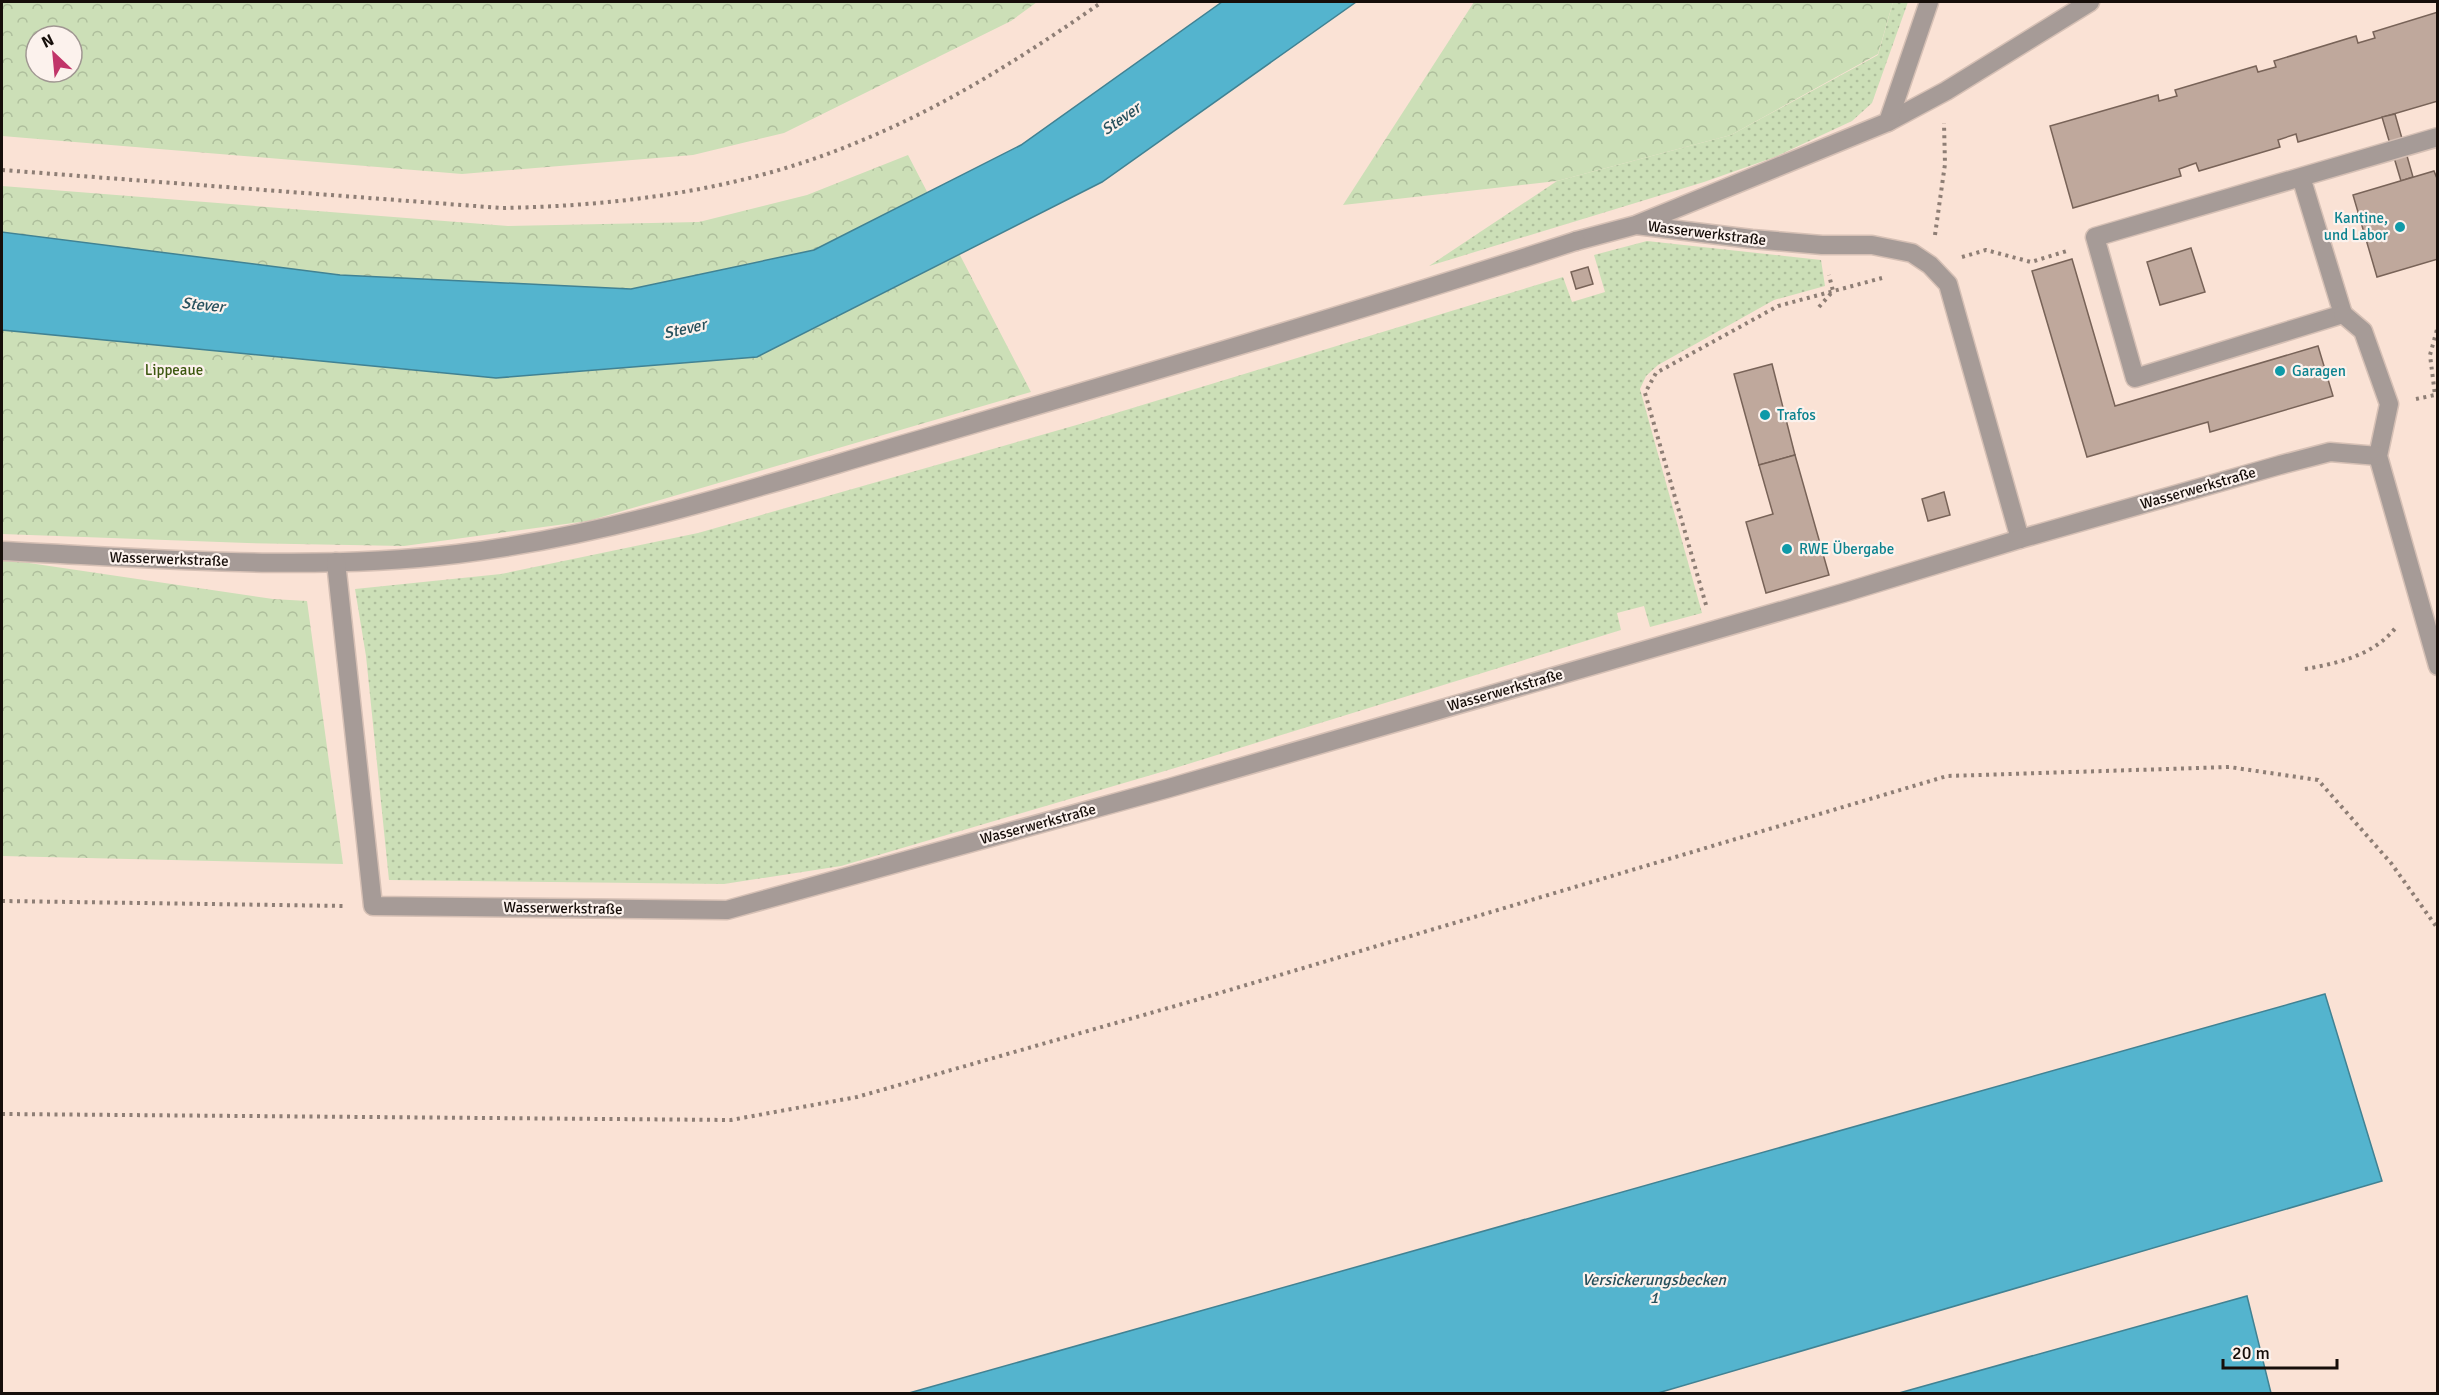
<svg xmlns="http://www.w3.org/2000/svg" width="2439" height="1395" font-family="Signika,sans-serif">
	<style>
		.grass { fill: url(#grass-dots) }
		.forest { fill: url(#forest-crowns); fill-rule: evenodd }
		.water { fill: #54b4ce; stroke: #418293; stroke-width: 1.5 }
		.building { fill: #bfa89c; stroke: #786358; stroke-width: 1.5 }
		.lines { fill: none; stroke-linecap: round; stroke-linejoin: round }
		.lane-casing { stroke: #d6c0b5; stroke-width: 21 }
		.street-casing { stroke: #d6c0b5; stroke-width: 21 }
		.path { stroke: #8e7e75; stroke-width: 4; stroke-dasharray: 3 4.5; stroke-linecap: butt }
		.lane { stroke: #a69b97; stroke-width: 18 }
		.street { stroke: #a69b97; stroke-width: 18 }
		.culture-dot { fill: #0f9aa8; stroke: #fcf2ed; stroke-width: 2 }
		.labels { text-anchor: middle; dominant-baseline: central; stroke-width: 4.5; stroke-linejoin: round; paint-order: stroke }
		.culture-label { font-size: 15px; fill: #0d838f; stroke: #fcf2ed; text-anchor: start }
		.street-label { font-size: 15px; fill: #160e0a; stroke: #fcf2ed }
		.park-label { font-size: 15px; fill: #3d5810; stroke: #fcf2ed }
		.water-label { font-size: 16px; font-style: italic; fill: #26505c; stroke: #fcf2ed }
	</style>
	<defs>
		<pattern id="grass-dots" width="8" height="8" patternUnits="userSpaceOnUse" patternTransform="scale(1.5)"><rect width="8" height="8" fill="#ccdfb7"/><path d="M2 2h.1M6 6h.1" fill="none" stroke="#aebe9c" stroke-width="1.8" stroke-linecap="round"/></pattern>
		<pattern id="forest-crowns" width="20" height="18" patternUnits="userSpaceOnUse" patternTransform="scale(1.5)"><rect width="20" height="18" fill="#ccdfb7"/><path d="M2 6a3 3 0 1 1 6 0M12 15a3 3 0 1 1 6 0" fill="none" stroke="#aebe9c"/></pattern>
	</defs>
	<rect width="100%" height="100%" fill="#fae2d5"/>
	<g class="grass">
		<polygon points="1893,2 1908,2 1872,103 1852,121 1775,157 1704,182 1429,266 1557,181 1731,135 1878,55"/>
		<polygon points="1647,241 1821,260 1825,286 1774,300 1658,365 1646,376 1640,389 1702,613 1650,627 1644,606 1617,613 1621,630 1175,768 841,866 724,884 389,880 366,656 355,589 501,574 698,533 1080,424 1563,277 1572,302 1605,292 1594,255"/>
	</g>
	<g class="forest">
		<path d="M2 2H1037L1011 21 784 133 693 155 462 174 2 136ZM36 36H72V72H36Z"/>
		<polygon points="1474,2 1893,2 1878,54 1731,135 1557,181 1343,205"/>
		<polygon points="908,155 1031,392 588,521 404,546 247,543 2,534 2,186 508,226 699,222 807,195"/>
		<polygon points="2,559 273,599 307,601 343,864 2,856"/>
	</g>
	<g class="water">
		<polygon points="1222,2 1356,2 1102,182 757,357 496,378 2,330 2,232 340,275 631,289 814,250 1021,145"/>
		<polygon points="2325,994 2382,1181 1658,1393 909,1393"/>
		<polygon points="2247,1296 2271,1393 1899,1393"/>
	</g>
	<g class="building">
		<polygon points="2438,12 2438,101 2298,142 2296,134 2278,140 2280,147 2199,171 2196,163 2179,169 2181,176 2073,208 2050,126 2158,95 2159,101 2177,96 2175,90 2256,66 2258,72 2276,67 2274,61 2356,36 2358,43 2375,38 2373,32"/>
		<polygon points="2395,114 2413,177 2401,181 2382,117"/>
		<polygon points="2434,171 2438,181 2438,259 2377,277 2353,195"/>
		<polygon points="2191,248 2205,292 2160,305 2147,262"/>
		<polygon points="2072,259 2115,406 2318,346 2333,396 2210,432 2208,422 2087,457 2032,271"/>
		<polygon points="1588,267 1593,284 1576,289 1571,272"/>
		<polygon points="1772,364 1795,455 1759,465 1734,374"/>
		<polygon points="1795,455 1829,575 1766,593 1746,522 1773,514 1759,465"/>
		<polygon points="1944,492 1950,515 1928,521 1922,499"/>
	</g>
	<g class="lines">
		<defs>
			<g id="lane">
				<polyline points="1888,122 1946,91 2090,2"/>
				<polyline points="2301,177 2343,314 2135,378 2095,237 2438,137"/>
				<polyline points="1638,224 1888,122 1929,2"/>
				<polyline points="1576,241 1636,225 1752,239 1822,245 1872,245 1912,253 1930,265 1948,284 2020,539"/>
				<polyline points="2343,314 2363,331 2389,404 2378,456 2438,666"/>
			</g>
			<g id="street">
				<path d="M2 551C152 558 306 572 457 554 615 535 769 483 922 439 1141 375 1360 311 1576 241"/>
				<polyline points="336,562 373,906 727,910 1169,788 1843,593 2020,539 2280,465 2330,452 2378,456"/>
			</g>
		</defs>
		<use href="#lane" class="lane-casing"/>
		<use href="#street" class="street-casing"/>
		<g class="path">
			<path d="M2 170 501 208C620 206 742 190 853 144 943 108 1023 57 1102 2"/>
			<polyline points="1935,235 1945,164 1944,123"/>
			<polyline points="1962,257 1986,250 2031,262 2070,250"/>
			<polyline points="1819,307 1833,291 1829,275"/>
			<polyline points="2416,399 2435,395 2430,355 2438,326"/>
			<polyline points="1706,605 1645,393 1656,373 1778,306 1882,278"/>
			<path d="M2305 669C2339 663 2375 655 2397 626"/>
			<polyline points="2,901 345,906"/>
			<polyline points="2,1114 731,1120 857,1097 1196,1000 1947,776 2229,767 2318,780 2391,863 2438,929"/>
		</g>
		<use href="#lane" class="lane"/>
		<use href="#street" class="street"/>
	</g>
	<g class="culture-dot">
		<circle cx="2400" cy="227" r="6"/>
		<circle cx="2280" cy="371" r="6"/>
		<circle cx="1765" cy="415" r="6"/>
		<circle cx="1787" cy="549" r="6"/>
	</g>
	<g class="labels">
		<g class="culture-label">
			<text x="2388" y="218" text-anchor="end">Kantine,<tspan x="2388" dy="17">und Labor</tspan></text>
			<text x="2292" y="371">Garagen</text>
			<text x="1777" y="415">Trafos</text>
			<text x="1799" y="549">RWE Übergabe</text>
		</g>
		<g class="street-label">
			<text transform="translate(1707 233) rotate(7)">Wasserwerkstraße</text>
			<text transform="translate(2198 488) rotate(-16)">Wasserwerkstraße</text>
			<text transform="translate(169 559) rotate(2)">Wasserwerkstraße</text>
			<text transform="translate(1505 690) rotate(-16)">Wasserwerkstraße</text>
			<text transform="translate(1038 824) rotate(-15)">Wasserwerkstraße</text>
			<text transform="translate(563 908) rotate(1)">Wasserwerkstraße</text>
		</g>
		<g class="park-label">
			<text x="174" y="370">Lippeaue</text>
		</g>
		<g class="water-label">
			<text transform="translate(1121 119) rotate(-35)">Stever</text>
			<text transform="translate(203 305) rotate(6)">Stever</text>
			<text transform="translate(685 329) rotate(-13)">Stever</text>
			<text x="1654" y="1280">Versickerungsbecken<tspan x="1654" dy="18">1</tspan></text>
		</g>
	</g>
	<rect width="2439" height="1395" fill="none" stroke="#160e0a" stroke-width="6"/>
	<g transform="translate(54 54) rotate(334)"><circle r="28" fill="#fcf2ed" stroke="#a09792" stroke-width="1.5"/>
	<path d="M0-4.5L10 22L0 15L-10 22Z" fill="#c13569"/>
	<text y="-9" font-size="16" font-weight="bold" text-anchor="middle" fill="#160e0a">N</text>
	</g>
	<path d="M2223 1359v9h114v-9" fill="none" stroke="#160e0a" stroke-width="3"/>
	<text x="2232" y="1359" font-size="18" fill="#160e0a" stroke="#fcf2ed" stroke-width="4.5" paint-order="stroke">20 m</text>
</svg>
